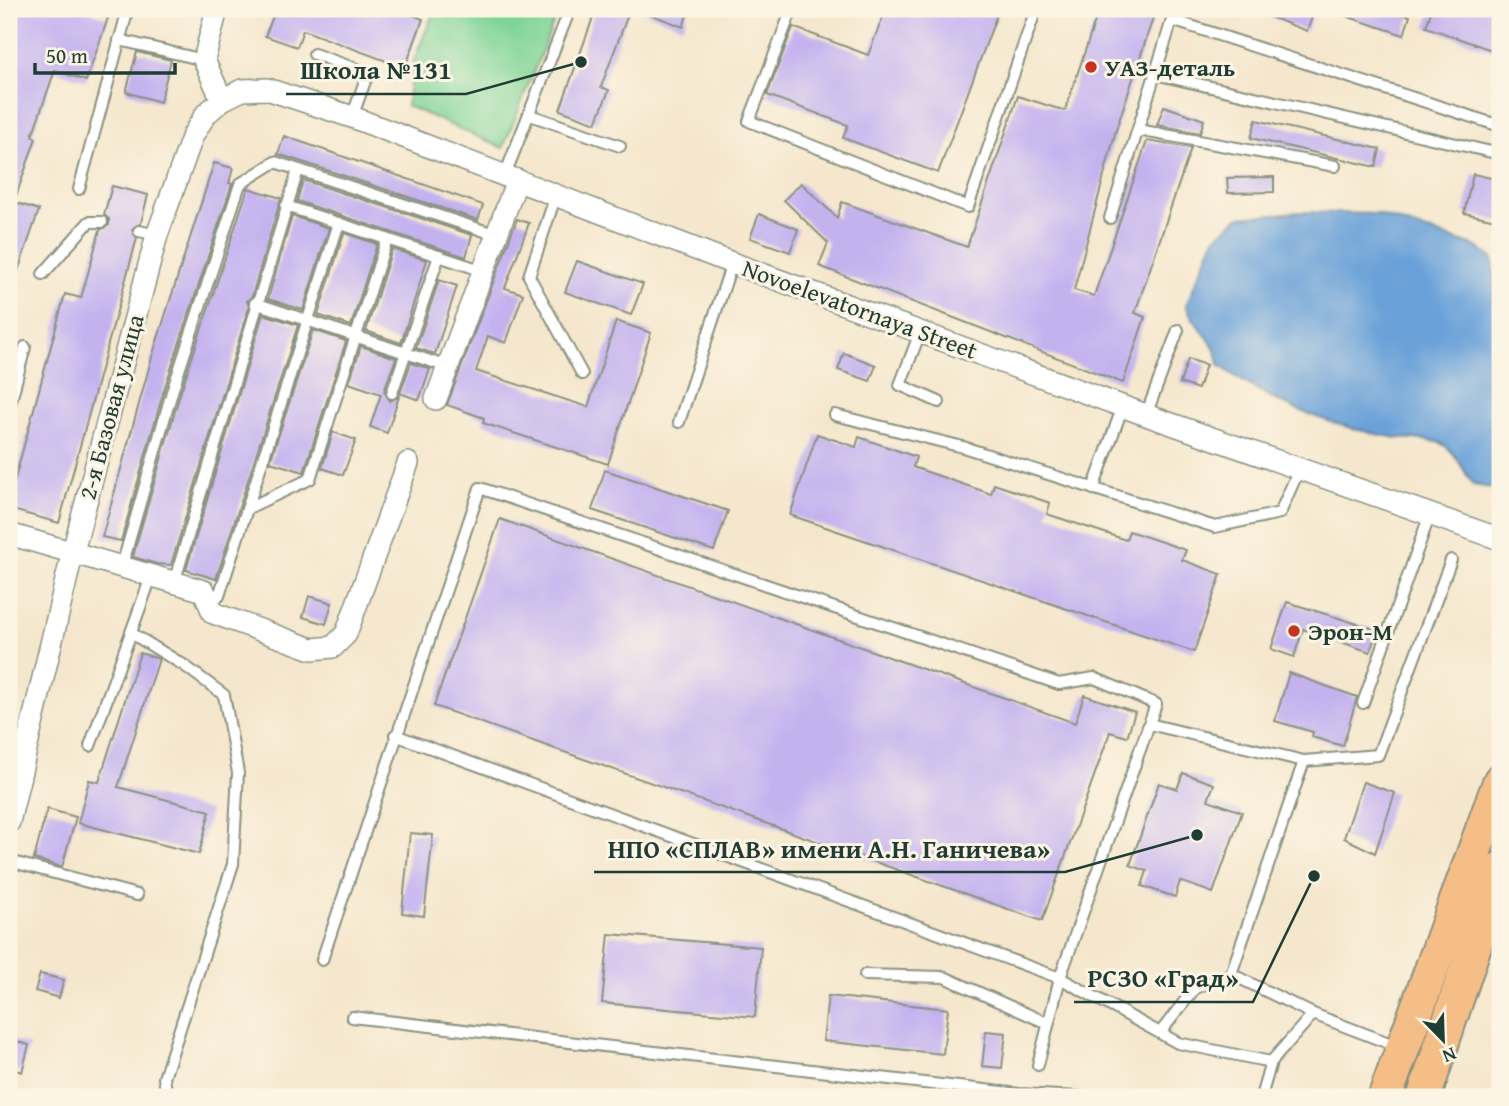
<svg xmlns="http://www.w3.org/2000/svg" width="1509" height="1106" font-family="'Gentium Book Plus',serif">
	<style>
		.green { fill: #7fd497; stroke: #4f8866; stroke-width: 2 }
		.water { fill: #6aa1d8; stroke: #446f86; stroke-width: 2 }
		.building { fill: #c4b2ef }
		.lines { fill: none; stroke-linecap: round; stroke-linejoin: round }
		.lane-casing { stroke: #8a9280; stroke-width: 14 }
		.street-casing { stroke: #8a9280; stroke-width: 24 }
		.primary-casing { stroke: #8a9280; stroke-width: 37 }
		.lane { stroke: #fff; stroke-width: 10 }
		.street { stroke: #fff; stroke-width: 21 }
		.primary { stroke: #f6be87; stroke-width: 33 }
		.poi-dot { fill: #c8321e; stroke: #fcf5e5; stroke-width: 2.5 }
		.labels { text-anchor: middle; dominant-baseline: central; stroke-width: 6; stroke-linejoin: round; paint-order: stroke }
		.poi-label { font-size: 24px; font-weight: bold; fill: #1f3d34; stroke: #fcf5e5; text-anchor: start }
		.street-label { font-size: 24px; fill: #1f3d34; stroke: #fcf5e5 }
		.leader { fill: none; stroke: #1f3d34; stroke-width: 2.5 }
		.callout-dot { fill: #1f3d34; stroke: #fcf5e5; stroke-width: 2.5 }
		.callout-label { font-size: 26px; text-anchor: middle; font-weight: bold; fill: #1f3d34; stroke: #fcf5e5; stroke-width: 6; stroke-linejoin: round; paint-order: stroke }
	</style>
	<rect width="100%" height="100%" fill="#fcf5e5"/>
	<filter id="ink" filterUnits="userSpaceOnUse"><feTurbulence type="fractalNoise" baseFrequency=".0143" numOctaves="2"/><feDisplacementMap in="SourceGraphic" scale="14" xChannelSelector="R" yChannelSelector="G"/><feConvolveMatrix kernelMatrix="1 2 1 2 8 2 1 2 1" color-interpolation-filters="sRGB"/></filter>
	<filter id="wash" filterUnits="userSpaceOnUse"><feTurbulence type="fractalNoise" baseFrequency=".00686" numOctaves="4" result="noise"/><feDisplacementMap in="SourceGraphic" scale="28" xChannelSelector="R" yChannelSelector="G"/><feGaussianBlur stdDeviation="1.57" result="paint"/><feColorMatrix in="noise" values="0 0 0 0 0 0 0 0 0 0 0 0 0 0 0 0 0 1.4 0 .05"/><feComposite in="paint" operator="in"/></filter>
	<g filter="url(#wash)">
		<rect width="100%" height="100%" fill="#f5e7cd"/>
		<polygon class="green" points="435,9 559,9 503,148 407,106 414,60"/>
		<path class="water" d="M1299 212 1377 214 1477 247 1493 259 1497 306 1500 312V485L1492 488 1473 485C1465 473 1454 448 1440 443 1426 438 1407 440 1392 437 1330 426 1270 403 1219 365 1217 339 1197 332 1186 305L1214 239 1239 217Z"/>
		<g id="blocks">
			<g class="building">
				<polygon points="9,9 82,9 108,18 86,81 55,70 32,136 36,138 14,202 39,210 11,291"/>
				<polygon points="276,9 397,9 423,19 405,68 303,30 297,47 265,36"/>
				<polygon points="596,9 630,9 601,87 609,90 596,123 560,110"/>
				<polygon points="637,9 689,9 683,27"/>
				<polygon points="886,9 999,9 938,173 843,138 848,125 767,95 793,27 868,55"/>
				<polygon points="1099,9 1156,9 1116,130 1074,290 1094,296 1147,141 1191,148 1135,313 1145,317 1123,383 819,266 828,243 784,200 801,183 837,218 842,202 967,247 1018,96 1065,111"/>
				<polygon points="1249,9 1315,9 1307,31"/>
				<polygon points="1333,9 1387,9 1410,16 1404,35 1333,12"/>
				<polygon points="1432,9 1500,9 1500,53 1426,27"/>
				<polygon points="137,52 171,60 160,102 126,92"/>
				<polygon points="1164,106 1204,120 1200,133 1157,125"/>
				<polygon points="1256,120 1380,149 1376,167 1251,138"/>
				<polygon points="284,136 483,205 478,220 278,154"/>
				<polygon points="214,163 233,168 229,183 232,184 164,390 121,541 102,537 152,357"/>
				<polygon points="1473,174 1500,180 1500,221 1464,213"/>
				<polygon points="1274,177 1274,192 1228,193 1227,178"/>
				<polygon points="303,180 472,235 466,257 297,201"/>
				<polygon points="112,186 148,195 141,223 132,229 137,238 59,523 9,509 9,501 65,294 81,298 100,230 109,225 109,219 104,215"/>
				<polygon points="248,188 281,198 252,296 247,301 249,307 171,565 157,564 133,557 136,545 180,394"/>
				<polygon points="759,214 798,229 790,252 750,238"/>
				<polygon points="292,216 329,228 303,310 268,299"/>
				<polygon points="517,219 529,223 505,288 523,294 506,343 488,336 476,371 588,407 616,321 651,333 608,464 483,423 484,418 447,405"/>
				<polygon points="344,233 377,244 351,326 318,315"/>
				<polygon points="392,249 427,260 401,343 366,331"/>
				<polygon points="577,261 643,284 631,315 565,292"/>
				<polygon points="439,280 457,286 435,354 416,348"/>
				<polygon points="263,314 298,325 216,579 186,570"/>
				<polygon points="313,330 346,341 304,472 270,462"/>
				<polygon points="361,346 396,358 384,391 390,401 399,396 411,363 430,369 419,400 400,393 387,433 370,427 381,394 349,383"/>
				<polygon points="844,353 876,365 870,381 838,370"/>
				<polygon points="1188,359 1206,365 1198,389 1180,383"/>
				<polygon points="333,432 356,440 343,475 322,468"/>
				<polygon points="817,434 856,447 859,437 916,457 913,467 991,494 994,484 1050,503 1047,514 1126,540 1129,531 1186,550 1182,560 1221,574 1194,652 790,515"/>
				<polygon points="605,470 728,511 714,551 592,510"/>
				<polygon points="500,519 1075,723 1084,695 1135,712 1127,737 1110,732 1042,921 434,706"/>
				<polygon points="309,596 332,603 326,624 303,617"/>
				<polygon points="1287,602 1377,630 1370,652 1303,629 1294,657 1271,649"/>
				<polygon points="140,653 159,659 118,787 210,811 199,854 78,823 89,780 99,782"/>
				<polygon points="1289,673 1357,697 1343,746 1312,737 1313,732 1275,721"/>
				<polygon points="1183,773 1214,784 1208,800 1242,812 1213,893 1180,881 1175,897 1142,886 1147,871 1130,865 1159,783 1177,789"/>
				<polygon points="1363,782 1395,793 1375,853 1344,838"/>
				<polygon points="47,809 76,817 62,867 34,859"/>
				<polygon points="410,833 433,835 424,916 402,913"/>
				<polygon points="609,934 761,947 755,1017 602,1003"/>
				<polygon points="40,974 64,980 59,998 35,991"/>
				<polygon points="828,996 948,1009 943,1054 823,1041"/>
				<polygon points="986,1031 1006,1033 1002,1068 982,1066"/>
				<polygon points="9,1039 29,1045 22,1072 9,1068"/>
			</g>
		</g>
	</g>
	<g filter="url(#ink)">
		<use href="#blocks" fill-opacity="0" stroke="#8a9280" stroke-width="2"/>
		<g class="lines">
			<defs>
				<g id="lane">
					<polyline points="792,9 749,121 968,207 1036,9"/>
					<polyline points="119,40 204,60"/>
					<polyline points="314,54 368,73 352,117"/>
					<polyline points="1155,74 1500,154"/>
					<polyline points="530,115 620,146"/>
					<polyline points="1138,130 1335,166"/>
					<polyline points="505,175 570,9"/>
					<polyline points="79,189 128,9"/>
					<polyline points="556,195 529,276 582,374"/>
					<polyline points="286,206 484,271"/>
					<polyline points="1110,218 1172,20 1500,126"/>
					<polyline points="139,231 157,235"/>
					<polyline points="43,274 89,222 102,222"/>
					<polyline points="255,303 448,367"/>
					<polyline points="921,330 900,385 939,402"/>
					<polyline points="392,393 439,256"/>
					<polyline points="9,408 25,347"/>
					<polyline points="835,415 963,447 1215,527 1280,513 1300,467"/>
					<polyline points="1146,415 1178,330"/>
					<polyline points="679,422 732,263"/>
					<polyline points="1093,489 1123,406"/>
					<polyline points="248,508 310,479 387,239"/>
					<polyline points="121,569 172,392 240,184 275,162 497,235"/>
					<polyline points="174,583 298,170"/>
					<polyline points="204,591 219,596 339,223"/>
					<polyline points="131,633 185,666 224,695 238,773 233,864 164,1078 167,1097"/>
					<polyline points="1363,703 1430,514"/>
					<polyline points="395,735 1060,978 1178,1043 1271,1062"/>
					<polyline points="90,746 151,577"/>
					<polyline points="9,861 137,895"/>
					<polyline points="322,960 480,488 1059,684 1094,678 1156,704 1149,724 1304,761"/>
					<polyline points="865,975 944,977 1047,1023"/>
					<polyline points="1313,1014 1231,974 1304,761 1378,755 1451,560"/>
					<polyline points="352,1017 1019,1094 1080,1097"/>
					<polyline points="1160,1033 1195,988 1231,974"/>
					<polyline points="1038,1065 1060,978 1149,724"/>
					<polyline points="1261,1097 1271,1062 1313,1014 1399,1047"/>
				</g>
				<g id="street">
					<polyline points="217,9 204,60 222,100"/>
					<polyline points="436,399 517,180"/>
					<polyline points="9,534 204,591 213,613 312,649 333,647 346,634 408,463"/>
					<polyline points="9,822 72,555 157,235 193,135 206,114 222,100 242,90 267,89 352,117 732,263 1146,415 1500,539"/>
				</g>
				<g id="primary">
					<polyline points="1385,1097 1500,781"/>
					<polyline points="1424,1097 1500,869"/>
				</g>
			</defs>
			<use href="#lane" class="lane-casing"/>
			<use href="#street" class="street-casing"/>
			<use href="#primary" class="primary-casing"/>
			<use href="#lane" class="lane"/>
			<use href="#street" class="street"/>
			<use href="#primary" class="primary"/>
		</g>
	</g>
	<g class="poi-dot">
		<circle cx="1091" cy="67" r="7"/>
		<circle cx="1294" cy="631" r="7"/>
	</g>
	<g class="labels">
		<g class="poi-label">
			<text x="1105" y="67">УАЗ-деталь</text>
			<text x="1308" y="631">Эрон-М</text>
		</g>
		<g class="street-label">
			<text transform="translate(860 309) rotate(20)">Novoelevatornaya Street</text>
			<text transform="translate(111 407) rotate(-75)">2-я Базовая улица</text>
		</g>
	</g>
	<path class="leader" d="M581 62L466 94H286M1197 835L1065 872H594M1314 876L1253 1002H1074"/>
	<g class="callout-dot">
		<circle cx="581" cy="62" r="7"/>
		<circle cx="1197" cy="835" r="7"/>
		<circle cx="1314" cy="876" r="7"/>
	</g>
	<g class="callout-label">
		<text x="376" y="79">Школа №131</text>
		<text x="829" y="858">НПО «СПЛАВ» имени А.Н. Ганичева»</text>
		<text x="1163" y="987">РСЗО «Град»</text>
	</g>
	<rect width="1509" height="1106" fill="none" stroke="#fcf5e5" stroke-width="35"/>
	<g transform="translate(1443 1040) rotate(157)" stroke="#fcf5e5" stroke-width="5" paint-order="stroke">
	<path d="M0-5L12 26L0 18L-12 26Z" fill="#1f3d34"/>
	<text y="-10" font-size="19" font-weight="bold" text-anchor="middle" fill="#1f3d34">N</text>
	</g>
	<path d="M35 63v10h140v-10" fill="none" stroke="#1f3d34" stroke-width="3.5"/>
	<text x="46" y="63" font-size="21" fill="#1f3d34" stroke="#fcf5e5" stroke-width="5" paint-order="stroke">50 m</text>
</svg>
